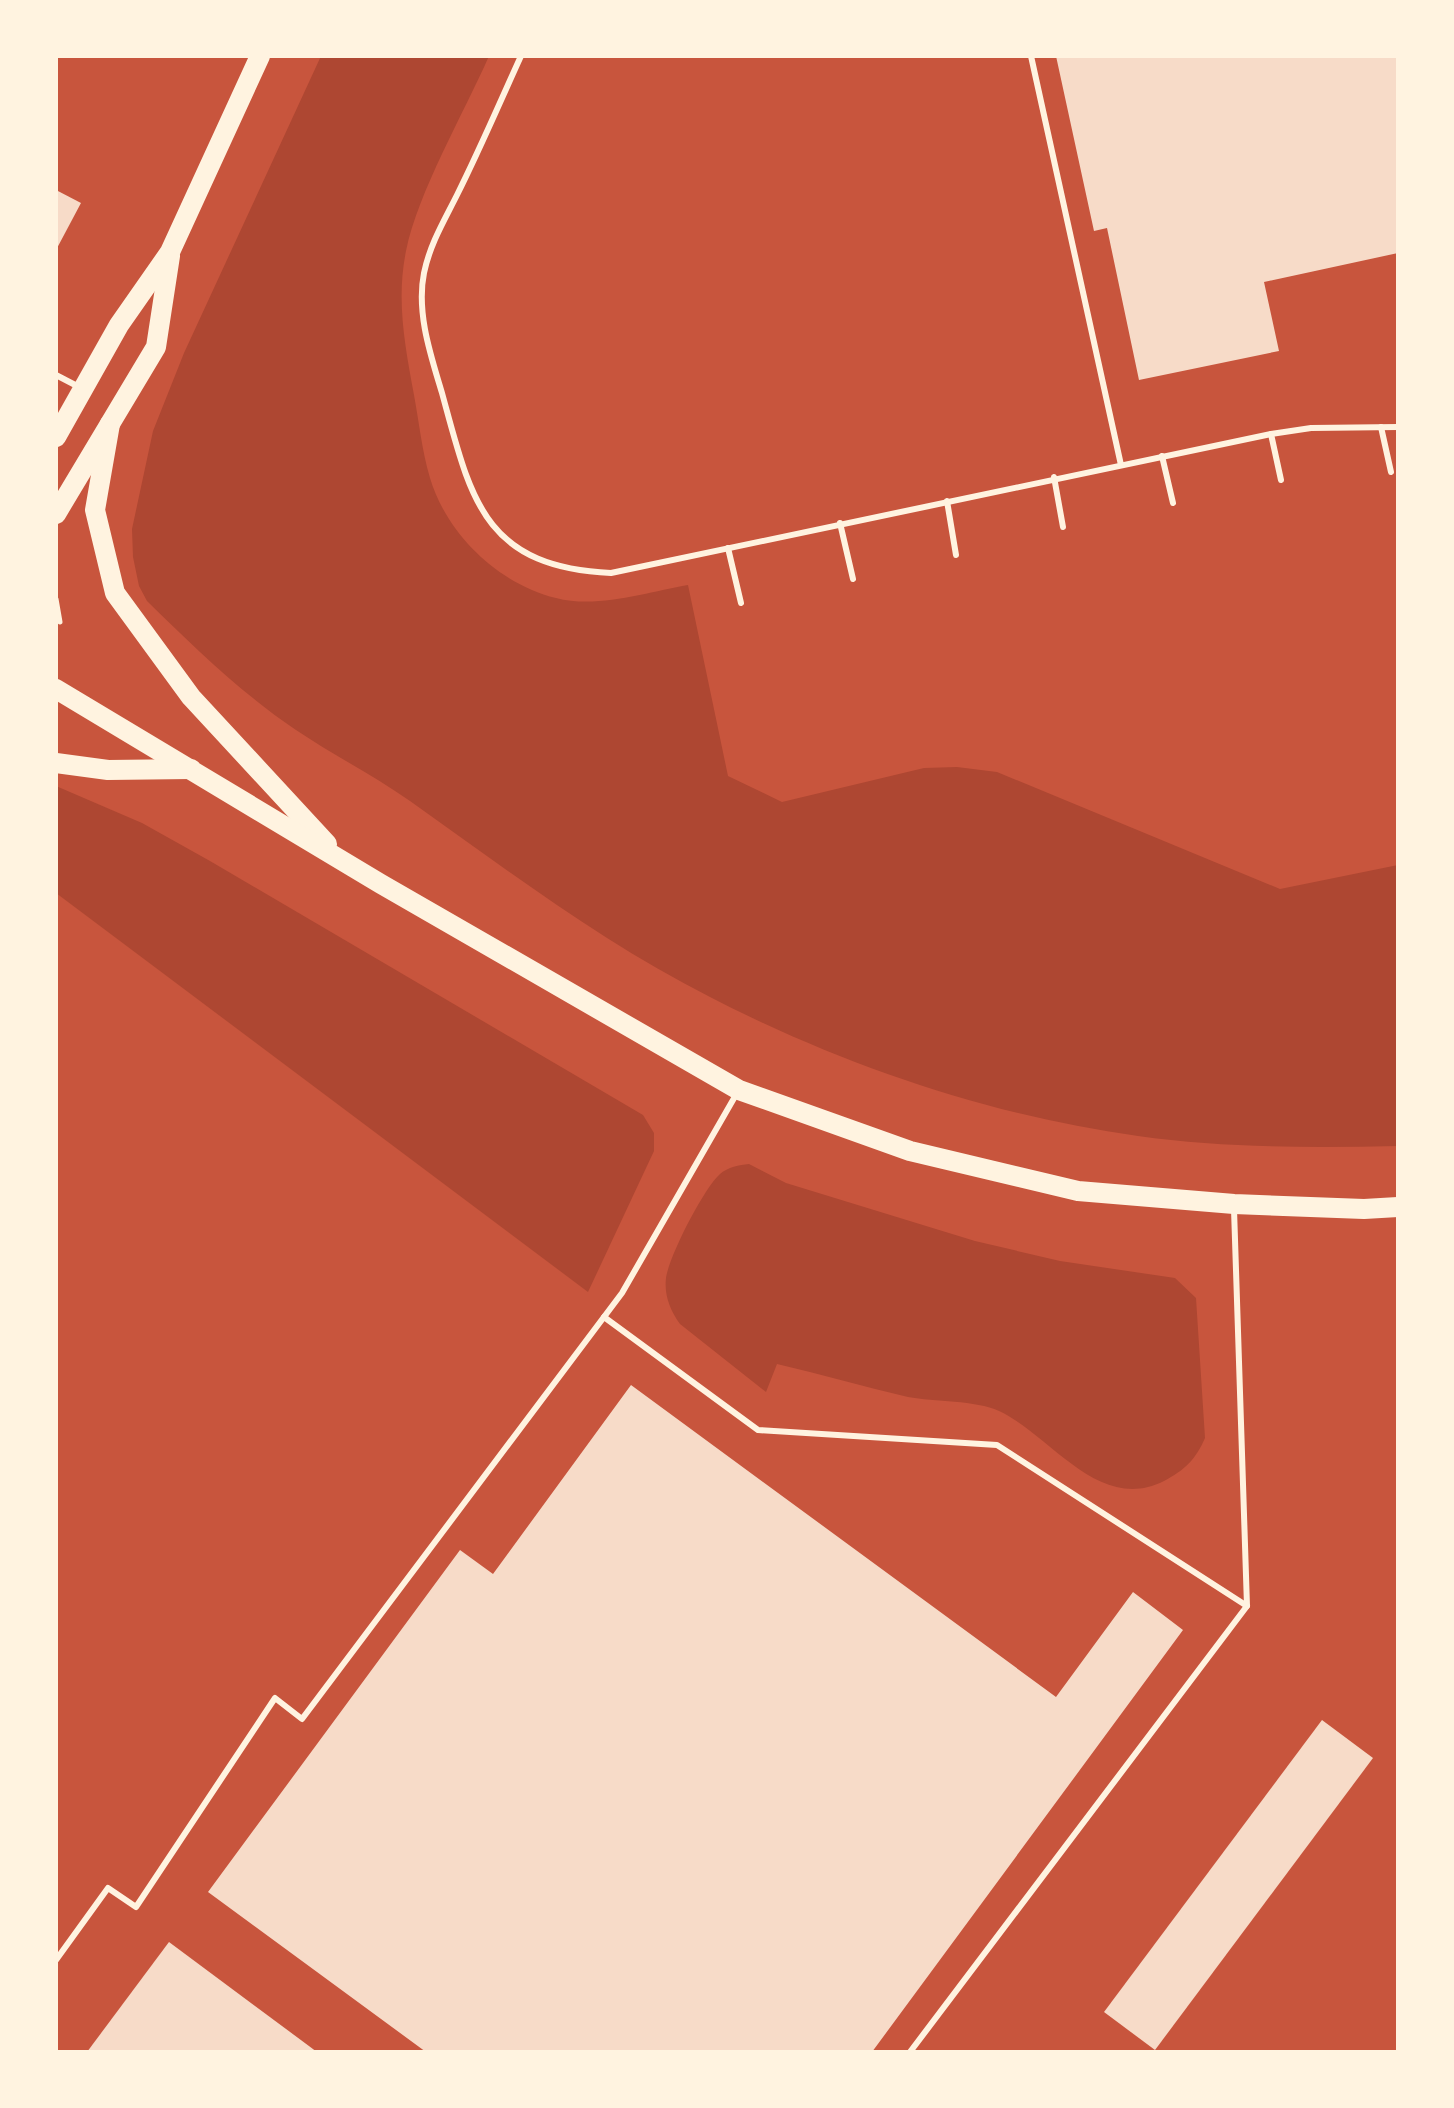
<svg xmlns="http://www.w3.org/2000/svg" width="1454" height="2108" font-family="Karla,sans-serif">
	<style>
		.green { fill: #ae4732 }
		.building { fill: #f7dbc8 }
		.lines { fill: none; stroke-linecap: round; stroke-linejoin: round }
		.path { stroke: #fff3e0; stroke-width: 5 }
		.service { stroke: #fff3e0; stroke-width: 6 }
		.primary { stroke: #fff3e0; stroke-width: 20 }
	</style>
	<rect width="100%" height="100%" fill="#c8553d"/>
	<g class="green">
		<path d="M321 56H489C464 113 418 192 406 251 396 300 405 346 414 395 419 422 422 451 430 478 447 535 499 584 556 598 597 609 648 592 688 585L728 776 782 802 924 768 957 767 997 772 1280 889 1398 865V1146C1312 1148 1223 1148 1138 1136 991 1116 842 1065 710 997 603 943 507 870 410 801 373 775 333 755 296 730 241 693 194 647 147 601L139 586 133 557 132 529 153 431 184 353Z"/>
		<polygon points="56,786 142,823 210,861 643,1115 654,1133 654,1151 588,1292 56,893"/>
		<path d="M749 1164 786 1183 975 1241 1060 1261 1175 1278 1196 1298 1205 1438C1196 1459 1185 1470 1164 1481 1099 1514 1051 1435 999 1411 976 1400 934 1402 908 1397 864 1387 821 1374 777 1364L766 1392 680 1324C670 1310 664 1295 666 1278 669 1256 704 1188 720 1174 728 1167 739 1165 749 1164Z"/>
	</g>
	<g class="building">
		<polygon points="1056,56 1398,56 1398,253 1264,282 1279,351 1139,380 1107,228 1094,231"/>
		<polygon points="56,190 81,203 56,250"/>
		<polygon points="631,1385 1056,1697 1133,1592 1183,1630 872,2052 426,2052 208,1892 460,1550 493,1574"/>
		<polygon points="1322,1720 1373,1758 1155,2050 1104,2012"/>
		<polygon points="169,1942 317,2052 87,2052"/>
	</g>
	<g class="lines">
		<polyline class="path" points="56,599 60,622"/>
		<g class="service">
			<path d="M521 56C500 102 480 149 457 195 444 221 430 244 424 273 416 313 431 356 442 393 471 499 483 567 611 573L1271 434 1311 428 1398 427"/>
			<polyline points="1031,56 1121,465"/>
			<polyline points="56,375 81,388"/>
			<polyline points="1381,427 1391,472"/>
			<polyline points="1271,434 1281,480"/>
			<polyline points="1162,456 1173,503"/>
			<polyline points="1054,477 1063,527"/>
			<polyline points="947,501 956,555"/>
			<polyline points="840,523 853,579"/>
			<polyline points="728,548 741,603"/>
			<polyline points="604,1317 758,1430 997,1445 1247,1606"/>
			<polyline points="56,1960 108,1888 136,1907 275,1698 302,1719 622,1293 737,1093"/>
			<polyline points="910,2052 1247,1606 1234,1209"/>
		</g>
		<g class="primary">
			<polyline points="110,424 95,510 115,593 191,697 327,844"/>
			<polyline points="56,437 119,325 170,252 260,56"/>
			<polyline points="56,514 156,347 170,256"/>
			<polyline points="56,689 381,884 739,1090 910,1151 1078,1191 1234,1204 1364,1209 1398,1207"/>
			<polyline points="56,763 108,770 191,769"/>
		</g>
	</g>
	<rect width="1454" height="2108" fill="none" stroke="#fff3e0" stroke-width="116"/>
</svg>
